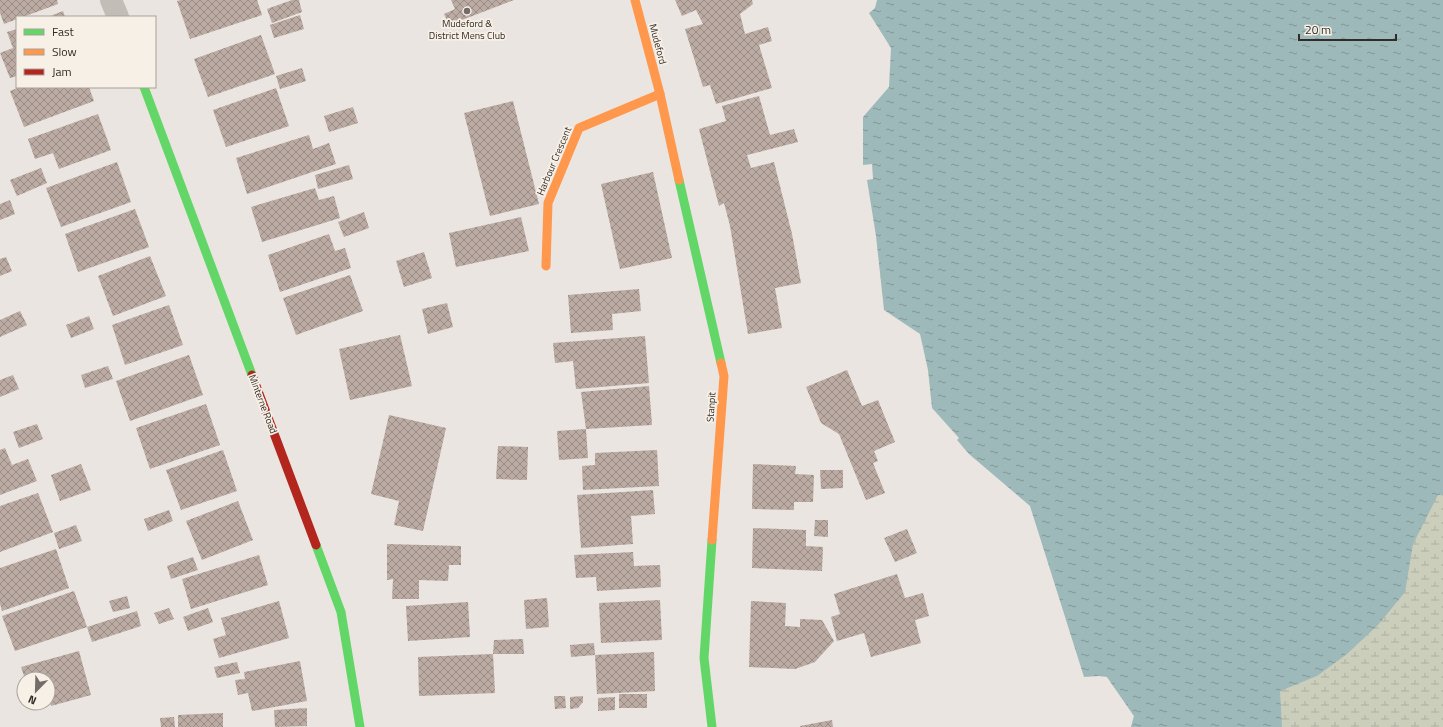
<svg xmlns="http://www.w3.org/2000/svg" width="1443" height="727" font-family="'Titillium Web',sans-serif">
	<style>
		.wetland { fill: url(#wetland-marsh) }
		.water { fill: url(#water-ripples) }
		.building { fill: url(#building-cross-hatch) }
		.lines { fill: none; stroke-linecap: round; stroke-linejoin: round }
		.street { stroke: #c3bdb8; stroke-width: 22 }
		.fast { stroke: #63d668; stroke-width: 9 }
		.slow { stroke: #ff974d; stroke-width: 9 }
		.jam { stroke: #b3261e; stroke-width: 9 }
		.poi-dot { fill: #736c68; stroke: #f7f0e6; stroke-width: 1.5 }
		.labels { text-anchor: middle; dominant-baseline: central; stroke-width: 3.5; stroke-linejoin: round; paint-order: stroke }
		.poi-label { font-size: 10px; fill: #332b27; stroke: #f7f0e6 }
		.street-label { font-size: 10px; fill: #332b27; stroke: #f7f0e6 }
	</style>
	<defs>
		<pattern id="wetland-marsh" width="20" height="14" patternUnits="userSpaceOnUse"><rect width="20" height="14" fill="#cacebb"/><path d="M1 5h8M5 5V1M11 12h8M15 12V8" fill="none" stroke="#aeb1a1"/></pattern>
		<pattern id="water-ripples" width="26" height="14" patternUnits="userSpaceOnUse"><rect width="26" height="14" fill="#9eb9ba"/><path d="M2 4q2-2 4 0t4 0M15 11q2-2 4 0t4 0" fill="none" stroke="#819797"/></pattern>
		<pattern id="building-cross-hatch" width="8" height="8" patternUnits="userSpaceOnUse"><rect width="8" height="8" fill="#bcaba3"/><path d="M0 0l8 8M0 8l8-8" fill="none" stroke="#998b85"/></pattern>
	</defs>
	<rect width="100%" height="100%" fill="#eae5e0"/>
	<polygon class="wetland" points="1443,390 1443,727 1131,727 1134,716 1107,677"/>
	<polygon class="water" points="877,0 1443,0 1443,495 1438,495 1413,544 1405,592 1378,625 1347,654 1317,676 1280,691 1282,727 1131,727 1134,716 1107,677 1099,676 1084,677 1030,506 969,454 957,440 959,438 932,408 928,370 920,334 884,310 876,236 867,180 873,179 872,164 863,165 863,117 889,87 891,48 869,13 875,8"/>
	<g class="building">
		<polygon points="0,0 57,0 58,4 23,17 17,17 17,19 4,24 0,13"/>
		<polygon points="181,0 257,0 262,15 190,39 177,1"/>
		<polygon points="292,0 299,0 302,12 272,23 267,9"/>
		<polygon points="451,0 514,0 449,25 444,14 455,9"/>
		<polygon points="675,0 752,0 753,4 740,14 745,34 768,27 772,41 759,45 772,88 716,104 710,85 703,87 685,29 703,24 696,10 682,16"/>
		<polygon points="63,11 65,17 48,17"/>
		<polygon points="300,15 304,29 274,38 270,25"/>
		<polygon points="17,29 17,76 10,78 0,53 13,48 7,32"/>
		<polygon points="261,35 275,74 208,97 194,59"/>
		<polygon points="302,68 306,81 280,89 276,76"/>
		<polygon points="20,87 89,87 94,101 24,127 10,91"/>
		<polygon points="276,88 289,126 226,147 213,110"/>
		<polygon points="759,96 770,135 794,129 798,142 747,155 751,168 774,162 792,234 801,283 775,288 782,328 748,334 730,226 724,203 719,206 699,129 726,121 722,106"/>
		<polygon points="513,101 539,204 490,216 464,113"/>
		<polygon points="353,107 358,123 329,132 324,116"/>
		<polygon points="98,114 111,150 59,169 53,153 35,159 28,139"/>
		<polygon points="309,135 313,149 329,143 336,164 247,194 236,158"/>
		<polygon points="117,162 131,202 61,227 46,188"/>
		<polygon points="349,165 353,179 318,189 315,175"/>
		<polygon points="41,168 47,183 17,196 10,180"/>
		<polygon points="653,172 672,258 620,269 601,184"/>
		<polygon points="315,188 319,200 334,196 340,218 262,242 251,207"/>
		<polygon points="10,200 15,214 0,220 0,204"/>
		<polygon points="135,209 149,247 78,272 65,234"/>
		<polygon points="364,212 369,228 344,237 338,222"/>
		<polygon points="521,217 529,251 456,267 449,233"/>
		<polygon points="329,234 335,251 345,248 351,268 280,292 268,255"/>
		<polygon points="424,252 432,278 404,287 396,261"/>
		<polygon points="150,256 166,296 113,316 98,276"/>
		<polygon points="6,257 12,271 0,276 0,259"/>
		<polygon points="350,275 363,311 296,335 283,298"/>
		<polygon points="639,289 641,311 612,314 613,330 571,333 568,295"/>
		<polygon points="447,303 453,327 428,334 422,309"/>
		<polygon points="169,305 183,345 125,365 112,325"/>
		<polygon points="20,311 27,325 0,337 0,320"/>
		<polygon points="89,316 94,329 71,338 66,325"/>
		<polygon points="400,335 412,386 350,400 339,349"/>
		<polygon points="645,336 649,383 576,389 573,361 555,363 553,343"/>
		<polygon points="189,355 203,395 130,421 116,381"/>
		<polygon points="108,366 113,379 85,388 81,375"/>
		<polygon points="847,370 862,406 878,400 895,442 874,451 878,461 873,463 885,493 866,500 839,434 821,423 806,387"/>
		<polygon points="13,375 19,389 0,397 0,380"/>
		<polygon points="649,386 652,425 586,429 581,392"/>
		<polygon points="206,404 220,445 150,469 136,428"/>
		<polygon points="389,415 446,428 423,531 394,525 399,501 371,494"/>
		<polygon points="37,424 43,439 19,448 13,432"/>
		<polygon points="586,429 588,458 559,460 557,431"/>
		<polygon points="498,446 528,447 527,480 496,479"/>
		<polygon points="5,448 12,465 28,459 37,481 0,495 0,450"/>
		<polygon points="223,450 237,491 181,510 166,470"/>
		<polygon points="657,450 659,486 583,490 582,466 595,465 595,453"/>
		<polygon points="81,464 91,490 60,501 51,475"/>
		<polygon points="753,464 796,466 795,474 814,475 813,502 794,502 794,510 752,509"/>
		<polygon points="820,470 843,470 843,488 821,489"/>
		<polygon points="653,490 655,514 631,516 633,544 581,548 577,495"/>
		<polygon points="38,493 53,532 0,552 0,506"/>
		<polygon points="238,501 253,540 202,560 186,521"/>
		<polygon points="169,510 173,521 148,531 144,519"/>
		<polygon points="815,520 828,520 828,537 814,536"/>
		<polygon points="76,525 82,541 59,549 54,533"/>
		<polygon points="753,528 806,530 806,546 823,547 822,571 752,568"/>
		<polygon points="907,529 917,553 895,562 884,538"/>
		<polygon points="387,544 461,546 461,565 449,565 448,581 419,580 419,599 392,599 393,579 387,580"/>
		<polygon points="56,549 69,588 2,611 0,604 0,568"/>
		<polygon points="633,552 634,566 660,565 661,587 597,591 596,577 576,578 574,555"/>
		<polygon points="259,555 268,585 191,609 182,579"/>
		<polygon points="193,557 198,570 171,579 167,566"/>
		<polygon points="897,574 905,598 923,593 929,616 915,620 921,643 871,657 864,633 837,641 831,617 840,614 834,594"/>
		<polygon points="74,591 87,627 15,651 2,616"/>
		<polygon points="127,596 130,608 113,612 109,601"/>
		<polygon points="547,598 549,627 526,629 524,600"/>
		<polygon points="660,600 662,640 601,643 599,603"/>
		<polygon points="279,601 289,638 219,658 213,639 226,635 221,618"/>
		<polygon points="751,601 786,603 785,626 800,627 800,619 822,620 834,641 815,662 795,669 749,667"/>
		<polygon points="468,602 470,637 408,641 406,606"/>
		<polygon points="169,608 174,619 159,624 154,613"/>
		<polygon points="208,608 213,622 188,631 183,617"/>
		<polygon points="137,611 141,626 92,642 87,627"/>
		<polygon points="523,639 524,654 493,654 494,640"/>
		<polygon points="594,643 595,655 571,657 570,645"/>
		<polygon points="79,651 91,695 51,706 49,699 48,699 48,679 25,679 21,667"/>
		<polygon points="654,652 655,691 597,694 595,655"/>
		<polygon points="493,654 495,693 419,696 418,657"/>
		<polygon points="300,661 307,701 252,711 248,693 238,695 235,680 245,679 244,672"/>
		<polygon points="237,662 240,673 217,678 214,667"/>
		<rect x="619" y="694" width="28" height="14"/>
		<polygon points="554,696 565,696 566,708 555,709"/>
		<polygon points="583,696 583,702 578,708 570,709 570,697"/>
		<polygon points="615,697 615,710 598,711 598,698"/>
		<polygon points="307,708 307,726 275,727 274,710"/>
		<polygon points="223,713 223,727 178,727 178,715"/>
		<polygon points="174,717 175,727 161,727 160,718"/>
		<polygon points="832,720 833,727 800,727 800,726"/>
	</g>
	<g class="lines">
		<polyline class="street" points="111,0 118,17"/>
		<g class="fast">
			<polyline points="144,87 252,375"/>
			<polyline points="679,180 721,363"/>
			<polyline points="316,545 341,612 360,727"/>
			<polyline points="712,727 704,658 712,540"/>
		</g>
		<g class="slow">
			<polyline points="635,0 660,94 679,180"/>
			<polyline points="546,266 548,203 579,128 660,94"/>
			<polyline points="712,540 724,376 721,363"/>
		</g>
		<polyline class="jam" points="252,375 316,545"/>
	</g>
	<circle class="poi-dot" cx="467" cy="11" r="4"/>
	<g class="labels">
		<g class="poi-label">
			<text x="467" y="23">Mudeford &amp;<tspan x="467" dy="12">District Mens Club</tspan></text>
		</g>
		<g class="street-label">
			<text transform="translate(658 44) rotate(75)">Mudeford</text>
			<text transform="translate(554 161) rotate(-67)">Harbour Crescent</text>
			<text transform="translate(263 404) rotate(69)">Minterne Road</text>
			<text transform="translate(711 407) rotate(-86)">Stanpit</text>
		</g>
	</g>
	<rect x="16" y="16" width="140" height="72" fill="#f7f0e6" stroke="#a9a19a"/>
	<rect x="24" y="29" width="20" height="6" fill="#63d668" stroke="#a9a19a"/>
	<text x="52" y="36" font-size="12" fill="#332b27">Fast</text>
	<rect x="24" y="49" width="20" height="6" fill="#ff974d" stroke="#a9a19a"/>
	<text x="52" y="56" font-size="12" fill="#332b27">Slow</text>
	<rect x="24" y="69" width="20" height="6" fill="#b3261e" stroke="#a9a19a"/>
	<text x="52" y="76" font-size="12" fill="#332b27">Jam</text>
	<g transform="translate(36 691) rotate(203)"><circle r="19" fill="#f7f0e6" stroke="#a9a19a"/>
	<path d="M0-3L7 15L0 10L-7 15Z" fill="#736c68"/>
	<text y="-6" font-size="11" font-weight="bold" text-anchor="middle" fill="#332b27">N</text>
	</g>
	<path d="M1299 34v6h97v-6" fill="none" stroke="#332b27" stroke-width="2"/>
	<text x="1305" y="34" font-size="12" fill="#332b27" stroke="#f7f0e6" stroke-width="3" paint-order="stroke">20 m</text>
</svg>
